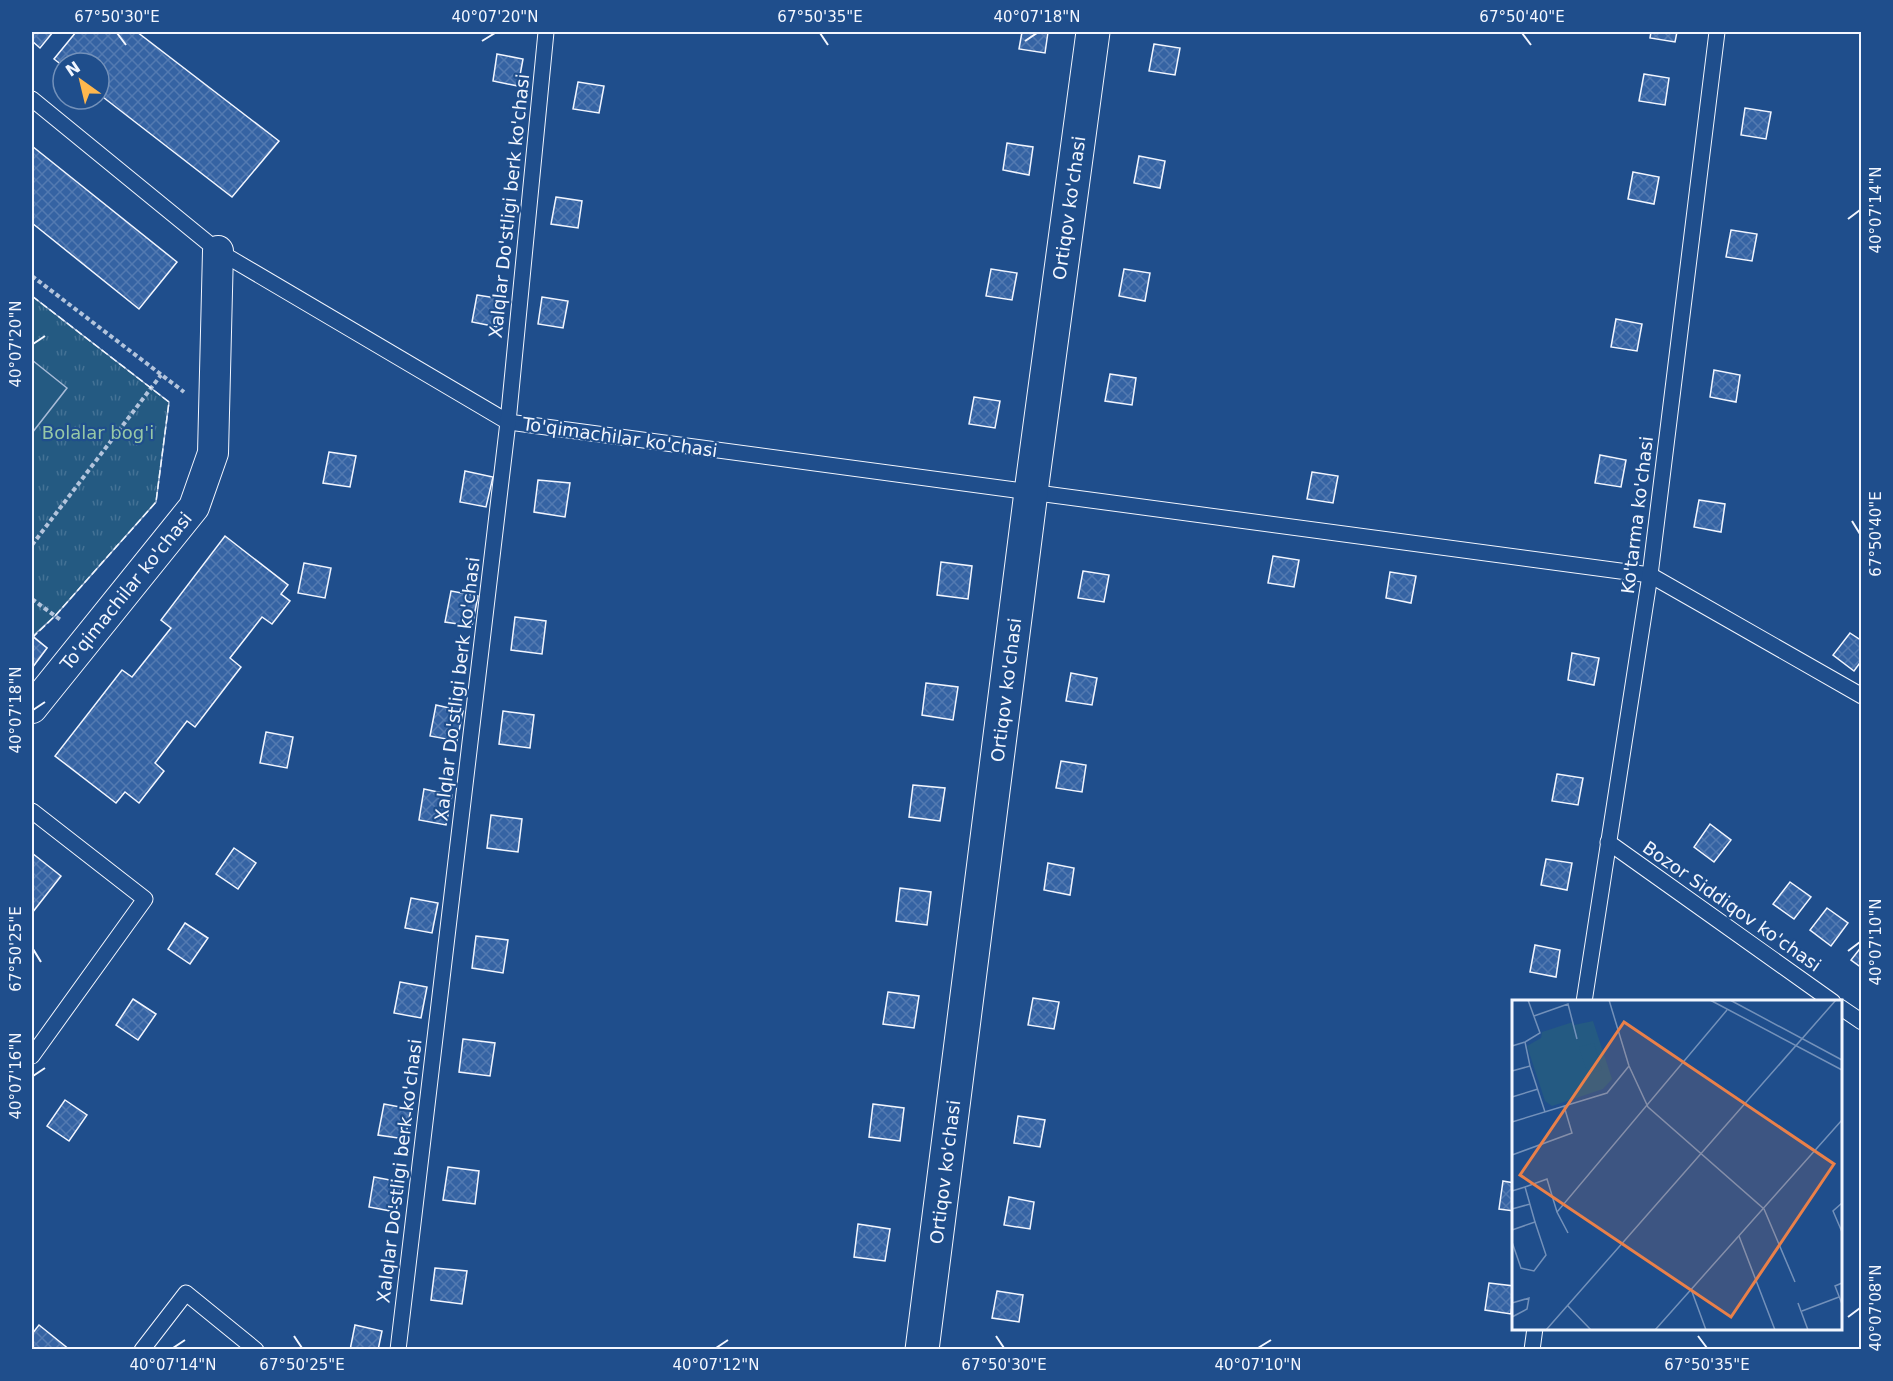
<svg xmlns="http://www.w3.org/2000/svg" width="1893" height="1381" font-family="'DejaVu Sans',sans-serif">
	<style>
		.grass { fill: url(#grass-tufts); stroke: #a8bbd7; stroke-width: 1.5 }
		.garden { fill: #245a82; stroke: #a8bbd7; stroke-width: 1.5 }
		.building { fill: url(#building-cross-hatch); stroke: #f2f6ff; stroke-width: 1.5 }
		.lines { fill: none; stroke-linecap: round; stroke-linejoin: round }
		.service-casing { stroke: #f2f6ff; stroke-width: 17 }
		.minor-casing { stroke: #f2f6ff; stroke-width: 32 }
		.tertiary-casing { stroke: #f2f6ff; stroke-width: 35 }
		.path { stroke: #b3c4dc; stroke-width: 4; stroke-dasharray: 4.5 3; stroke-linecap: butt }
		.service { stroke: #1f4e8c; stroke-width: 15 }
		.minor { stroke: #1f4e8c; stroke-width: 30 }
		.tertiary { stroke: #1f4e8c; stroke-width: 33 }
		.fence { stroke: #f2f6ff; stroke-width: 1.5; stroke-dasharray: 8 3; stroke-linecap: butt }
		.ticks { fill: none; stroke: #f2f6ff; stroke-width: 2 }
		.labels { text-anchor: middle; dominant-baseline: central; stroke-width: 4.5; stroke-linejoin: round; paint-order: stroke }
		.street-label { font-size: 18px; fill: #f2f6ff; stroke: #1f4e8c }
		.park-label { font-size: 18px; fill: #97c8a6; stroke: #1f4e8c }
		.inset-road { fill: none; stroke: #7391ba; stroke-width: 1.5 }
		.view { fill: #ea8049; fill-opacity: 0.15; stroke: #ea8049; stroke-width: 3 }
		.inset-edge { fill: none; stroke: #f2f6ff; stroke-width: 3 }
		.neatline { fill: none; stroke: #f2f6ff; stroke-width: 2 }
		.ticks-label { font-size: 15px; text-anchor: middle; fill: #f2f6ff }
	</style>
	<defs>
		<pattern id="grass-tufts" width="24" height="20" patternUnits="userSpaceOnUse" patternTransform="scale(1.5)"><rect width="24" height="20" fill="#245a82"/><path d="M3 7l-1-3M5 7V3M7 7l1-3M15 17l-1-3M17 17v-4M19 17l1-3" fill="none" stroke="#447295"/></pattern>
		<pattern id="building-cross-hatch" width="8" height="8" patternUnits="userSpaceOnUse" patternTransform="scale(1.5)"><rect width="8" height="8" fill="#3563a3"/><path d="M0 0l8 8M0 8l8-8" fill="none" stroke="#537ab1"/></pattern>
	</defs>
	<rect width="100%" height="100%" fill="#1f4e8c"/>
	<polygon class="grass" points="32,296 169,402 156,502 55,616 33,636 47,648 32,668"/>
	<polygon class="garden" points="32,360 67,388 32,433"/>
	<g class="building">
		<polygon points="32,32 53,32 40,48 32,41"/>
		<polygon points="76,32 137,32 279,141 232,197 99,94 99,63 63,63 63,66 54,59"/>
		<polygon points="1022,32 1048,32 1045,53 1019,49"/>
		<polygon points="1651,32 1677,32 1675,42 1650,38"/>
		<polygon points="1154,44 1180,48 1175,75 1149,71"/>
		<polygon points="497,54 523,59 518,86 493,81"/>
		<polygon points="1644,74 1669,78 1665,105 1639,101"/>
		<polygon points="578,82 604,86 599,113 573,109"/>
		<polygon points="1745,108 1771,112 1766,139 1741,135"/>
		<polygon points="1007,143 1033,147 1029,175 1003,170"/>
		<polygon points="32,146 177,262 139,309 32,223"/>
		<polygon points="1139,156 1165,161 1160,188 1134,183"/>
		<polygon points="1633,172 1659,177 1654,204 1628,199"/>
		<polygon points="556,197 582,201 578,228 551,224"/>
		<polygon points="1731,230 1757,234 1752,261 1726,257"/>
		<polygon points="991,269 1017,273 1012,300 986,296"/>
		<polygon points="1124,269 1150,273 1145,301 1119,296"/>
		<polygon points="477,295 503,299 498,327 472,322"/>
		<polygon points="542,297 568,301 563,328 538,324"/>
		<polygon points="1616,319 1642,324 1637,351 1611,347"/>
		<polygon points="1714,370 1740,375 1736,402 1710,397"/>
		<polygon points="1110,374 1136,378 1132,405 1105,401"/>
		<polygon points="974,397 1000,401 995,428 969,424"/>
		<polygon points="329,452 356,456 350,487 323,483"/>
		<polygon points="1600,455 1626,460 1621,487 1595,483"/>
		<polygon points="465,471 493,477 486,507 460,502"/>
		<polygon points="1312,472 1338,476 1333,503 1307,499"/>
		<polygon points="538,480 570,483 565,517 534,512"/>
		<polygon points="1699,500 1725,504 1721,532 1694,527"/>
		<polygon points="225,536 288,585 281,594 290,601 272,624 262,617 230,658 241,667 195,727 187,721 155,763 164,771 139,803 125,792 116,803 55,756 122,670 132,677 171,628 161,620"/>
		<polygon points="1273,556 1299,560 1294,587 1268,583"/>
		<polygon points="941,562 972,566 968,599 937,595"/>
		<polygon points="304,563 331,568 325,598 298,593"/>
		<polygon points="1083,571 1109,575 1104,602 1078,598"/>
		<polygon points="1390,572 1416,576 1411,603 1386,598"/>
		<polygon points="451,591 478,596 472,626 445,622"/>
		<polygon points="515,617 546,621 542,654 511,650"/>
		<polygon points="1850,633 1862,641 1862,660 1854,671 1833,655"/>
		<polygon points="32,636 47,648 32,668"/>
		<polygon points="1572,653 1599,658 1594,685 1568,680"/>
		<polygon points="1071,673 1097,678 1092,705 1066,701"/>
		<polygon points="926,683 958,687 953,720 922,715"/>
		<polygon points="436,705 463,711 457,741 430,736"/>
		<polygon points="503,711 534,715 530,748 499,744"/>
		<polygon points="266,732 293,737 287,768 260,763"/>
		<polygon points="1061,761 1086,765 1082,792 1056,788"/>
		<polygon points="1557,774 1583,778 1578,805 1552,801"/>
		<polygon points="913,785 945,788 940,821 909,817"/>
		<polygon points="424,789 452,795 446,825 419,820"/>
		<polygon points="491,815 522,819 518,852 487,848"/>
		<polygon points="1710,824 1731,840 1714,862 1694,847"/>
		<polygon points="234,848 256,863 238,889 216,874"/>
		<polygon points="32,853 61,876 32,913"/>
		<polygon points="1546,859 1572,863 1567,890 1541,885"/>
		<polygon points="1048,863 1074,868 1070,895 1044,890"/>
		<polygon points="1790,882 1811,897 1794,919 1773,904"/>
		<polygon points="900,888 931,892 927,925 896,921"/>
		<polygon points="411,898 438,903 432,933 405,928"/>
		<polygon points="1827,908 1848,923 1831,946 1810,930"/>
		<polygon points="185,923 208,938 190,964 168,949"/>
		<polygon points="476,936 508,940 503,973 472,968"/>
		<polygon points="1535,945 1560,950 1556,977 1530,972"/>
		<polygon points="1862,946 1862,968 1851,960"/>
		<polygon points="400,982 427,987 421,1018 394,1013"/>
		<polygon points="888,992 919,996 914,1028 883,1024"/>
		<polygon points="1033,998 1059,1002 1054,1029 1028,1025"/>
		<polygon points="133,999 156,1014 138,1040 116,1025"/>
		<polygon points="463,1039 495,1043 490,1076 459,1072"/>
		<polygon points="65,1100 87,1115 69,1141 47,1126"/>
		<polygon points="384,1104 411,1109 405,1139 378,1135"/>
		<polygon points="873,1104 904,1108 900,1141 869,1137"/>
		<polygon points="1018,1116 1045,1120 1040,1147 1014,1143"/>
		<polygon points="448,1167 479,1171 475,1204 443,1200"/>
		<polygon points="374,1177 401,1182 396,1212 369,1207"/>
		<polygon points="1503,1181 1514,1183 1514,1211 1499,1209"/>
		<polygon points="1009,1197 1034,1202 1030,1229 1004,1225"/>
		<polygon points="858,1224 890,1229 885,1261 854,1257"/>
		<polygon points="435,1268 467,1271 462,1304 431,1300"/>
		<polygon points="1489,1283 1514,1286 1511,1314 1485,1310"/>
		<polygon points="997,1291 1023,1295 1019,1322 992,1318"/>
		<polygon points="39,1325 70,1350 32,1350 32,1334"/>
		<polygon points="355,1325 382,1331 378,1350 350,1350"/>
	</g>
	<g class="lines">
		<defs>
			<g id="service">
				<polyline points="32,99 218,251 508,422 1650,575 1862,696"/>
				<polyline points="32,811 145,899 32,1056"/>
				<polyline points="1608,842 1833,1002"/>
				<polyline points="1584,1002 1650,575 1717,32"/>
				<polyline points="1840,1007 1862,1022"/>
				<polyline points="142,1350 186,1293 256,1350"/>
				<polyline points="398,1350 508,422 546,32"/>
				<polyline points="1532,1350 1535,1328"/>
			</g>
			<polyline id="minor" points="32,708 194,507 213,453 218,251"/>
			<polyline id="tertiary" points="922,1350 1031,492 1093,32"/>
		</defs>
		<use href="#service" class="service-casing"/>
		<use href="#minor" class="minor-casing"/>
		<use href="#tertiary" class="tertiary-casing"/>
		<g class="path">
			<polyline points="32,276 184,392"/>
			<polyline points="32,545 161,375"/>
			<polyline points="32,599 62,621"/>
		</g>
		<use href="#service" class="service"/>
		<use href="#minor" class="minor"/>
		<use href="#tertiary" class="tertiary"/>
		<polyline class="fence" points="32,296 169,402 156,502 55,616 33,637"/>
	</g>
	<path class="ticks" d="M117 33 126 45M820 33 828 45M1522 33 1531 45M482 41 495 33M1025 41 1037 33M1848 219 1860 210M33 344 45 336M1852 521 1860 534M33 710 45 702M33 949 41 962M1848 951 1860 942M33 1076 45 1068M1848 1317 1860 1308M294 1336 302 1348M996 1336 1004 1348M1698 1336 1707 1348M173 1348 185 1340M716 1348 728 1340M1258 1348 1271 1340"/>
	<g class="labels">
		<g class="street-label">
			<text transform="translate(509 206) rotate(-84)">Xalqlar Do'stligi berk ko'chasi</text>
			<text transform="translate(1069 208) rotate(-82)">Ortiqov ko'chasi</text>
			<text transform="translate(620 437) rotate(8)">To'qimachilar ko'chasi</text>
			<text transform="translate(1637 515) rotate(-83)">Ko'tarma ko'chasi</text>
			<text transform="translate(126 591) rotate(-51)">To'qimachilar ko'chasi</text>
			<text transform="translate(457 689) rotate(-83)">Xalqlar Do'stligi berk ko'chasi</text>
			<text transform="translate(1006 690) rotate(-83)">Ortiqov ko'chasi</text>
			<text transform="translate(1732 906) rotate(35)">Bozor Siddiqov ko'chasi</text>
			<text transform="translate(399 1171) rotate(-83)">Xalqlar Do'stligi berk ko'chasi</text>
			<text transform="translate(945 1172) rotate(-83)">Ortiqov ko'chasi</text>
		</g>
		<g class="park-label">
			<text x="98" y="432">Bolalar bog'i</text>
		</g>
	</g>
	<g transform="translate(1512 1000)">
		<rect width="330" height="330" fill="#1f4e8c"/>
		<path d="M81 21 100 79 91 89 40 106 33 101 15 46 29 38 30 32 61 22 62 25Z" fill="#245a82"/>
		<path d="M82 43 90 70 76 74 67 47Z" fill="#245a82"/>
		<path class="inset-road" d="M97 0 117 66 136 107 252 209 283 282M198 0 330 70M218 0 330 60M22 16 56 4 65 39M13 42 28 33 16 0M0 46 13 42 18 66 0 71M18 66 33 112M0 97 26 89M0 122 95 93 117 66M0 155 60 133 52 106M13 187 35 179 45 212M0 191 13 187 23 222 0 230M0 209 18 204M330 232 321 211 330 203M56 233 45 212 215 10M227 236 263 330M0 242 9 268 22 271 34 255 23 222M330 283 323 286 330 304M179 289 194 330M0 303 17 298 15 309 0 317M286 303 296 330M56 306 79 330M290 311 327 297M34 330 324 0M143 330 330 120"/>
		<path class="view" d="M112 22 322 164 219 317 8 175Z"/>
		<rect width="330" height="330" class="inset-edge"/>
	</g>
	<rect width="1893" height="1381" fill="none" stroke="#1f4e8c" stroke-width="66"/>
	<g transform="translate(81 81) rotate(326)"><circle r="28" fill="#1f4e8c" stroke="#7391ba" stroke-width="1.5"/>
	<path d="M0-4.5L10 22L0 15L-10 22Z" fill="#ffb74d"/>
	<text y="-9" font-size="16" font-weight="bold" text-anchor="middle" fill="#f2f6ff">N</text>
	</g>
	<rect x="33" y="33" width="1827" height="1315" class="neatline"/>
	<g class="ticks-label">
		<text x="117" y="22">67°50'30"E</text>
		<text x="495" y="22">40°07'20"N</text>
		<text x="820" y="22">67°50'35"E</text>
		<text x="1037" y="22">40°07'18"N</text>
		<text x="1522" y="22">67°50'40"E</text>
		<text transform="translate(1876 210) rotate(-90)" y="5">40°07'14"N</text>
		<text transform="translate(16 344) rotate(-90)" y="5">40°07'20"N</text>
		<text transform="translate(1876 534) rotate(-90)" y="5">67°50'40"E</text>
		<text transform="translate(16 710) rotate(-90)" y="5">40°07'18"N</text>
		<text transform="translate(1876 942) rotate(-90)" y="5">40°07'10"N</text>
		<text transform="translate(16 949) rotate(-90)" y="5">67°50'25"E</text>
		<text transform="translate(16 1076) rotate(-90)" y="5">40°07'16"N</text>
		<text transform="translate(1876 1308) rotate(-90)" y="5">40°07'08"N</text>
		<text x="173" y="1370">40°07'14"N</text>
		<text x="302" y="1370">67°50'25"E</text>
		<text x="716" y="1370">40°07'12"N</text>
		<text x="1004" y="1370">67°50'30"E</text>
		<text x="1258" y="1370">40°07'10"N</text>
		<text x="1707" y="1370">67°50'35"E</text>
	</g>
</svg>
